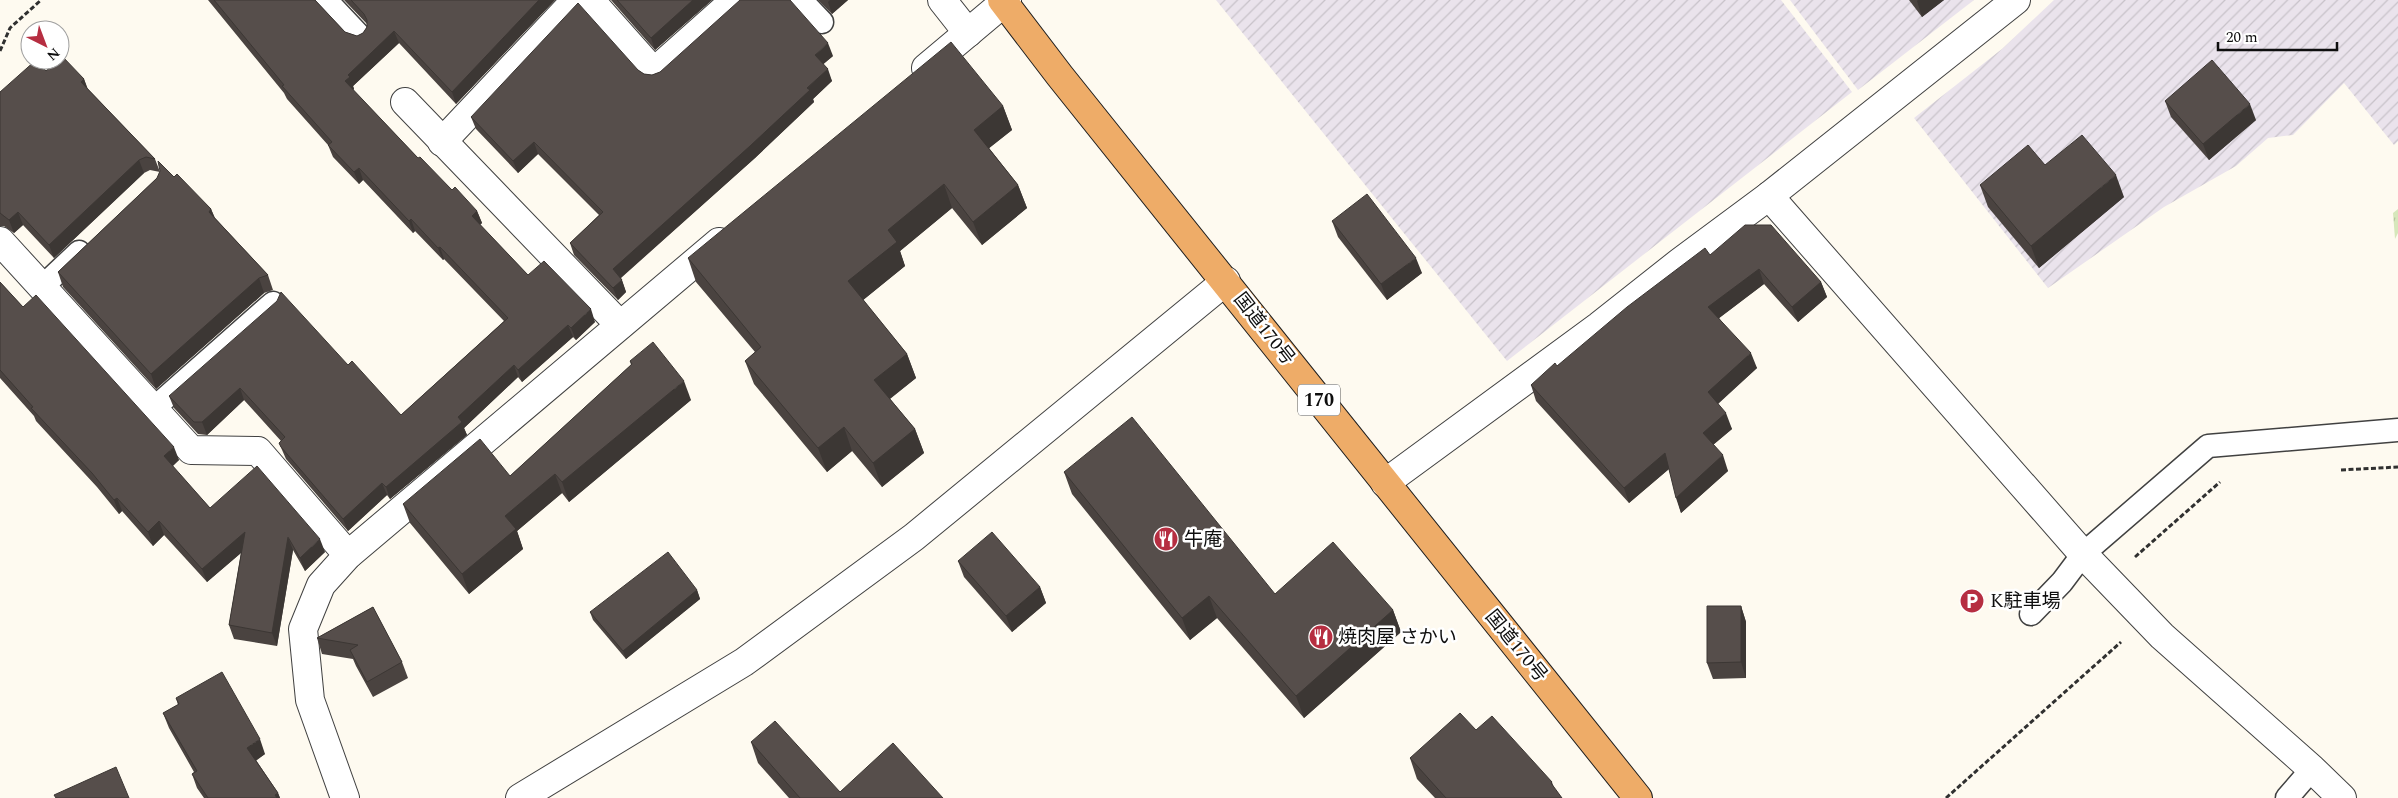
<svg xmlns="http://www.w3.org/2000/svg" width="2398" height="798" font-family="Spectral,'Noto Sans JP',serif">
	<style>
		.industrial { fill: url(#industrial-furrows) }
		.grass { fill: url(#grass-tufts) }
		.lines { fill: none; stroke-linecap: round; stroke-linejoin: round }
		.service-casing { stroke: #414141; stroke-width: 25 }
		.minor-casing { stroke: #414141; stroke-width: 30 }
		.tertiary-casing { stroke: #414141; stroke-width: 30 }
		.trunk-casing { stroke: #1f1f1f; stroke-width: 30 }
		.path { stroke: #303030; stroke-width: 3; stroke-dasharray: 5 2.5; stroke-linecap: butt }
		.service { stroke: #fff; stroke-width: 22 }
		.minor { stroke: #fff; stroke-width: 28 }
		.tertiary { stroke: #fff; stroke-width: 28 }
		.trunk { stroke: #eeac68; stroke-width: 28 }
		.wall { fill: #4a4340 }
		.shaded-wall { fill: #3c3734 }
		.building { fill: #564e4b; stroke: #3c3734 }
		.labels { text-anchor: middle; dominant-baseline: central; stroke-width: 5; stroke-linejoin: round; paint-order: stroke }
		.shield { fill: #fff; stroke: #565656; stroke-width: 1 }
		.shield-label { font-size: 18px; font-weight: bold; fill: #0e0e0e }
		.street-label { font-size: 19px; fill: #0e0e0e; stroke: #fff }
		.poi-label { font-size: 19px; fill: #0e0e0e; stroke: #fff; text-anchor: start }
	</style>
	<defs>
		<pattern id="industrial-furrows" width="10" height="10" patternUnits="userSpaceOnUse" patternTransform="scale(1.25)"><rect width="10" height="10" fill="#eae3ec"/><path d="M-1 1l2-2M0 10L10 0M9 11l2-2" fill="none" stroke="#c8c2c9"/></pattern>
		<pattern id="grass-tufts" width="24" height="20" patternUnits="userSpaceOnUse" patternTransform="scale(1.25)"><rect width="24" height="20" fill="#d6e7bb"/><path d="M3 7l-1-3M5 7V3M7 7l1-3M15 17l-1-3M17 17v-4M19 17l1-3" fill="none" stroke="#b6c5a0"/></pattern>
	</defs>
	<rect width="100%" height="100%" fill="#fefaf0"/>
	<g class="industrial">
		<polygon points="1216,0 1781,0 1852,92 1507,361"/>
		<polygon points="1790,0 1974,0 1858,90"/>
		<polygon points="2054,0 2398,0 2398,141 2394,145 2344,83 2293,135 2268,138 2236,166 2164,207 2048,288 1914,118 2002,49"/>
	</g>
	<polygon class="grass" points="2398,209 2398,233 2395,239 2393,213"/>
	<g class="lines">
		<defs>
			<g id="service">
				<polyline points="326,0 359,35"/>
				<polyline points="801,0 822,22"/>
				<polyline points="42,287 79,252"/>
				<polyline points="153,409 273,303"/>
				<polyline points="2031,614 2062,582 2083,554 2208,446 2398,430"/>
				<polyline points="2287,798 2312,769"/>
			</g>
			<g id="minor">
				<polyline points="590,0 654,72 735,0"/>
				<polyline points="942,0 968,33"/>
				<polyline points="926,68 1007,0"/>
				<polyline points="405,102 620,325"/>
				<polyline points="442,142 576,0"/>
				<polyline points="0,241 191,450 258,451 348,555"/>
				<polyline points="1385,483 1599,326 1680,262 1769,196 2016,0"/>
				<polyline points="345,798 310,700 303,629 321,585 348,555 719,242"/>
			</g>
			<g id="tertiary">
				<polyline points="1769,196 2083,554 2162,636 2312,769 2342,798"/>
				<polyline points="520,798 744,662 914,537 1226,281"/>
			</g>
			<polyline id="trunk" points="1002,0 1060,76 1638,798"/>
		</defs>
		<use href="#service" class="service-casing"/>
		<use href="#minor" class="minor-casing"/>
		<use href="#tertiary" class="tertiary-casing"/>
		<use href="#trunk" class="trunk-casing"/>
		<g class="path">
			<polyline points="0,51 10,28 41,0"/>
			<polyline points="2341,470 2398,467"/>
			<polyline points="2135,557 2220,482"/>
			<polyline points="1946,798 2121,642"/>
		</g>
		<use href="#service" class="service"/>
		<use href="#minor" class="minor"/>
		<use href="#tertiary" class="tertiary"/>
		<use href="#trunk" class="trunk"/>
	</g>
	<g class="wall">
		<polygon points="208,0 315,0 345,32 357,36 363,33 367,27 367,24 344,0 555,0 456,104 399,43 353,86 354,89 353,90 418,158 452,190 477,211 482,223 480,225 528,275 595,322 576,340 573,337 522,382 518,377 464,428 467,435 390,499 387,495 348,531 286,459 279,443 281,441 244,400 207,435 198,434 174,408 169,396 348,365 401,415 504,321 444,259 443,260 415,231 413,233 363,180 359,184 333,157 328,145 287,99 284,93"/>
		<polygon points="611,0 712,0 655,50"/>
		<polygon points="818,0 848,0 832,14"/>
		<polygon points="1909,0 1944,0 1922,17"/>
		<polygon points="833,56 823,64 832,81 813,99 814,102 755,158 621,278 626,292 618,300 574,255 570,243 599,215 538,154 518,173 476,129 471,117 638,70 644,74 652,75 660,72"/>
		<polygon points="46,71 84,79 87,88 155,159 160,172 174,177 211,209 215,218 268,275 273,290 264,293 156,389 63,287 58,272 157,178 160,172 150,170 144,173 54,258 23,225 14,233 4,226 0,226 0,92"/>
		<polygon points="2165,101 2256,120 2209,160 2171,117"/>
		<polygon points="1003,106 1012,130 989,148 1018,185 1027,208 982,245 952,208 900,251 905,266 863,300 907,354 916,378 890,399 915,429 924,453 882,487 852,451 827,472 754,384 745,361 755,352 696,282 688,258"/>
		<polygon points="2045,165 2124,197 2039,268 1988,207 1980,185"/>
		<polygon points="1332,221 1422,273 1387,300 1338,237"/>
		<polygon points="1710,255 1821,282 1827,297 1798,322 1764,284 1719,318 1757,368 1718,404 1732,429 1713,445 1728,471 1681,513 1669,469 1629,503 1536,401 1531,385"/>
		<polygon points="0,282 23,307 179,460 172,466 210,508 325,552 305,571 293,550 277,646 234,639 229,625 241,553 207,582 164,535 153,546 122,511 119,514 97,487 36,421 34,416 0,378"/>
		<polygon points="630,361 691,400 569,502 562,493 517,531 523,549 469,594 410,523 403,504 510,476 631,365"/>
		<polygon points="1064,472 1275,594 1393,610 1401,632 1304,718 1217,618 1190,640 1072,494"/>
		<polygon points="958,561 1040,587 1046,603 1012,632 964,577"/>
		<polygon points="697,590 700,599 626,659 593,620 590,612"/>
		<polygon points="1741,606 1746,622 1746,678 1713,679 1707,663"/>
		<polygon points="373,607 402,662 408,678 373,697 356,666 353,659 322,654 317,638"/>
		<polygon points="176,698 265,754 256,760 278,793 280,798 204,798 197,788 192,774 194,772 169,728 163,713 178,705"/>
		<polygon points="1476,730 1552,782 1554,788 1562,798 1435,798 1417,779 1410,758"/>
		<polygon points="751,742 840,792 943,798 789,798 758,763"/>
	</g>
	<g class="shaded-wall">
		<polygon points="539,0 555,0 456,104 452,92"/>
		<polygon points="693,0 712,0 655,50 651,38"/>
		<polygon points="830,0 848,0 832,14 828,2"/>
		<polygon points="1918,0 1944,0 1922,17 1917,1"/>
		<polygon points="394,31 399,43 353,86 354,89 349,93 345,81 348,75"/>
		<polygon points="828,43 833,56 820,67 815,55"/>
		<polygon points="828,69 832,81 813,99 814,102 755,158 617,281 613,269"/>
		<polygon points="84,79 89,92 81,82"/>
		<polygon points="2250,104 2256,120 2209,160 2203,144"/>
		<polygon points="1003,106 1012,130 983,153 974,130"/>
		<polygon points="534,142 538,154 518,173 513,161"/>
		<polygon points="139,160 144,173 54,258 49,245"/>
		<polygon points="359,168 363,180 359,184 354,172"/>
		<polygon points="2116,175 2124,197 2039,268 2031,246"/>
		<polygon points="944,184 952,208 900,251 905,266 857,305 848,281 888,230"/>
		<polygon points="1018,185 1027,208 982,245 973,222"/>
		<polygon points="211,209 217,224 209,212"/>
		<polygon points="477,211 482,223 476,228 472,216"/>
		<polygon points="18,212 23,225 14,233 9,220"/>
		<polygon points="411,219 415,231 413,233 409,221"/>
		<polygon points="440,247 444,259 443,260 438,248"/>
		<polygon points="1416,258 1422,273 1387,300 1381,284"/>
		<polygon points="1759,269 1764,284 1714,322 1708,307"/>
		<polygon points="259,278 264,293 156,389 151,374"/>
		<polygon points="622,280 626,292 618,300 613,288"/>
		<polygon points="1821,282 1827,297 1798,322 1792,307"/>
		<polygon points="591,309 595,322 576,340 571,328"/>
		<polygon points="568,325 573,337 522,382 518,370"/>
		<polygon points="1751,353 1757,368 1713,408 1708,392"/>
		<polygon points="907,354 916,378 883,404 874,380"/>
		<polygon points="514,365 518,377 464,428 467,435 390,499 386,487 458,417"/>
		<polygon points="684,381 691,400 569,502 562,482"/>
		<polygon points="240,388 244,400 207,435 202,422"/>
		<polygon points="1726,413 1732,429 1708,449 1703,433"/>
		<polygon points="844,427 852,451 827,472 818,448"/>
		<polygon points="915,429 924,453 882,487 873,463"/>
		<polygon points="174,447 179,460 169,470 164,456"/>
		<polygon points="1665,453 1670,468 1629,503 1624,488"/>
		<polygon points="1723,455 1728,471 1681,513 1676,498"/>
		<polygon points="555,474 562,493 517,531 523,549 469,594 462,574 505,516"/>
		<polygon points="382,483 387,495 348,531 343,519"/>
		<polygon points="117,498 122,511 119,514 114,500"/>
		<polygon points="159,521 164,535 153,546 148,532"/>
		<polygon points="245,532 249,546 207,582 202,569"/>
		<polygon points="288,537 293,550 277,646 272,633"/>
		<polygon points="320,539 325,552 305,571 300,558"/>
		<polygon points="1040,587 1046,603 1012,632 1006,616"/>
		<polygon points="697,590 700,599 626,659 623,651"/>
		<polygon points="1209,596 1217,618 1190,640 1182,618"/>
		<polygon points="1741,606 1746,622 1746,678 1741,662"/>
		<polygon points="1393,610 1401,632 1304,718 1296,696"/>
		<polygon points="260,739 265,754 253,763 247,748"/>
		<polygon points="278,793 280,798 276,798 275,795"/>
	</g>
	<g class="building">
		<polygon points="214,0 315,0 345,32 357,36 363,33 367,27 367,20 364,14 351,0 539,0 452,92 394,31 348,75 350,77 345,81 418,158 420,157 452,190 455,187 477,211 472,216 528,275 544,261 591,309 571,328 568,325 518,370 514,365 458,417 462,422 386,487 382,483 343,519 281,447 279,443 285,437 240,388 202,422 194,422 169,396 277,301 281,292 348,365 352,361 401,415 508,318 440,247 438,248 411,219 409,221 359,168 354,172 328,145 332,142 282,86 284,85"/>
		<polygon points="617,0 693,0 651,38"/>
		<polygon points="740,0 790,0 828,43 815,55 828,69 807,88 810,90 750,146 613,269 622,280 613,288 570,243 603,212 534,142 513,161 471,117 578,3 638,70 644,74 652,75 660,72"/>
		<polygon points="951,42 1003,106 974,130 1018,185 973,222 944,184 888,230 897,242 848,281 907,354 874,380 915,429 873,463 844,427 818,448 745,361 761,347 688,258"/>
		<polygon points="62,56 84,79 81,82 155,159 146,157 139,160 49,245 18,212 9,220 0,213 0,92 36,60 46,71 58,60 60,60 60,58"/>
		<polygon points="2212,60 2250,104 2203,144 2165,101"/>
		<polygon points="2082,135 2116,175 2031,246 1980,185 2028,145 2045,165"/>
		<polygon points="158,161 174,177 177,174 211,209 209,212 268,275 259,278 151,374 58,272 157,178 160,171"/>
		<polygon points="1367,194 1416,258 1381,284 1332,221"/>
		<polygon points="1745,225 1771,225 1821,282 1792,307 1759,269 1708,307 1751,353 1708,392 1726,413 1703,433 1723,455 1676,498 1665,453 1624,488 1531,385 1555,363 1557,366 1627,307 1705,248 1710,255"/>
		<polygon points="0,282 23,307 36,295 174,447 164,456 210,508 257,466 320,539 300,558 288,537 272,633 229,625 245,532 202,569 159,521 148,532 117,498 114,500 92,473 31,408 33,407 0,370"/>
		<polygon points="653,342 684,381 562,482 555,474 505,516 516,529 462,574 403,504 480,439 510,476 632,364 630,361"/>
		<polygon points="1132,417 1275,594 1333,542 1393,610 1296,696 1209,596 1182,618 1064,472"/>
		<polygon points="992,532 1040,587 1006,616 958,561"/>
		<polygon points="668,552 697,590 623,651 590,612"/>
		<polygon points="1707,606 1741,606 1741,662 1707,663"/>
		<polygon points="373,607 402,662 367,682 350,650 358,645 317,638"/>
		<polygon points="222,672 260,739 247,748 278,793 275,795 277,798 208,798 192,774 197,771 163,713 179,704 176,698"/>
		<polygon points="1460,713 1476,730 1492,716 1552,782 1551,783 1562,798 1446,798 1410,758"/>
		<polygon points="775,721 840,792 893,743 943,798 800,798 751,742"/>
		<polygon points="116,767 129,798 56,798 54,795"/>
	</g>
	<defs>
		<symbol id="restaurant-disc" viewBox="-11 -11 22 22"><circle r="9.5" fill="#b62e41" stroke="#fff"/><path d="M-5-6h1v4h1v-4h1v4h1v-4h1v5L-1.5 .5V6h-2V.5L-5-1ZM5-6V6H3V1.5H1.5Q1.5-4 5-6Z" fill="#fff"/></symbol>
		<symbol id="parking-disc" viewBox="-11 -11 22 22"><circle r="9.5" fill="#b62e41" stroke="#fff"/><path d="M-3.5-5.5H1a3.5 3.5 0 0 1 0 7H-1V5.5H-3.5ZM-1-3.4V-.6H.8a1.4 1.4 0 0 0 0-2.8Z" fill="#fff"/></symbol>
	</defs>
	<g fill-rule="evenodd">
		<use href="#restaurant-disc" x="1152" y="525" width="28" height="28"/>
		<use href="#parking-disc" x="1958" y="587" width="28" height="28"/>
		<use href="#restaurant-disc" x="1307" y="623" width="28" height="28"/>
	</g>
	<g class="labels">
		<rect class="shield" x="1298" y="384.5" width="42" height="31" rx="4"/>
		<g class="shield-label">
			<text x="1319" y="400">170</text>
		</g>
		<g class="street-label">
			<text transform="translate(1264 329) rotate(52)">国道170号</text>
			<text transform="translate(1516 646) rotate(51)">国道170号</text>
		</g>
		<g class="poi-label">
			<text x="1184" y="539">牛庵</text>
			<text x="1990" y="601">K駐車場</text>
			<text x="1338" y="637">焼肉屋 さかい</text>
		</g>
	</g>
	<g transform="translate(45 45) rotate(138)"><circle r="24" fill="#ffffff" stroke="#9f9f9f"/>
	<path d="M0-4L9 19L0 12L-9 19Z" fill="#b62e41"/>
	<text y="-8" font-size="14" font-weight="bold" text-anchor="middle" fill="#0e0e0e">N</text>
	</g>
	<path d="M2218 42v8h119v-8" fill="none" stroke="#0e0e0e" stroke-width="2.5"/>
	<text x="2226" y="42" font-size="15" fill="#0e0e0e" stroke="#ffffff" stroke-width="4" paint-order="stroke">20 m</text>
</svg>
